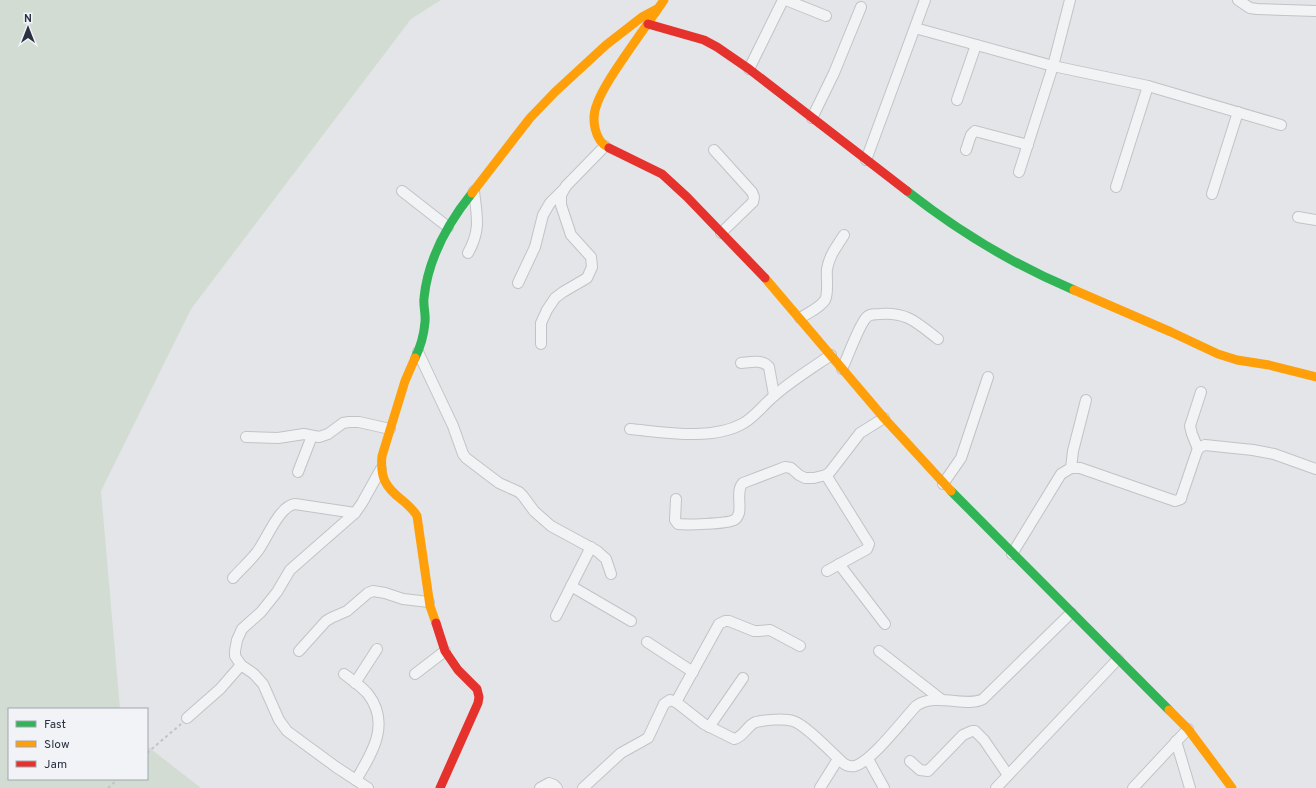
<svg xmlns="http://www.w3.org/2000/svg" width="1316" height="788" font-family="Overpass,sans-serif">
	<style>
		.green { fill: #d3dcd3 }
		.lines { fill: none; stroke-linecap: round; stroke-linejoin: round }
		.street-casing { stroke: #c1c3c6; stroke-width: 12 }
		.path { stroke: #c2c3c8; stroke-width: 2; stroke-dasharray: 3 3; stroke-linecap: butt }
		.street { stroke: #f2f3f5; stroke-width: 10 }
		.fast { stroke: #30b455; stroke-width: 9 }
		.slow { stroke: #ff9f0a; stroke-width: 9 }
		.jam { stroke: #e5322d; stroke-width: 9 }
	</style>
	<rect width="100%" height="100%" fill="#e3e5e8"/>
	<polygon class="green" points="0,0 441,0 411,19 191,309 101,491 120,709 9,709 9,779 147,779 147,746 201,788 0,788"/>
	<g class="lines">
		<defs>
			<g id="street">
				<polyline points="786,0 826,16"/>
				<polyline points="1238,0 1250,8 1257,9 1316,11"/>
				<polyline points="915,28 1053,66 1148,86 1281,125"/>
				<polyline points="749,69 783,0"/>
				<polyline points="957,100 976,45"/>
				<polyline points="812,118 834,73 861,7"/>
				<polyline points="714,150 752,192 754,197 753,202 721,233"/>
				<polyline points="966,150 971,135 975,131 1028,145"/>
				<polyline points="866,160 925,0"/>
				<polyline points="1019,172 1053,66 1070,0"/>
				<polyline points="1116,187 1148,86"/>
				<polyline points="402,191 448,227"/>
				<polyline points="1212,194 1238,112"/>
				<polyline points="1298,217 1316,220"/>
				<path d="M468 253C481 230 477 217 474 191"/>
				<polyline points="518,283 535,247 543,215 550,203 563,190"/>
				<path d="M800 318C808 313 820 308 825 300 829 293 826 277 827 269 829 256 837 246 844 235"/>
				<polyline points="541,344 541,323 547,310 555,298 563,292 587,278 592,267 591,257 571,235 561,205 561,195 566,186 605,146"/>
				<polyline points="418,352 453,426 463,454 466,458 499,483 519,492 523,496 534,511 551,526 597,551 606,559 611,574"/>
				<path d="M741 363C751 362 762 359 769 367L774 395"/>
				<path d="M842 369C847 359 859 325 866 318 869 314 875 314 880 314 908 312 917 323 938 339"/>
				<path d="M630 429C663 432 711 441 742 424 754 418 763 405 774 396 791 381 812 368 831 355"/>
				<polyline points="246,437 278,438 304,434 319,437 328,434 343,423 349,422 359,422 390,429"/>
				<polyline points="1198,449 1192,434 1190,426 1201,392"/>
				<polyline points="1071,468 1073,451 1086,400"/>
				<polyline points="298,472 312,436"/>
				<polyline points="826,475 869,544 867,549 827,571"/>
				<polyline points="943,484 961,458 988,377"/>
				<path d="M676 499 675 520 678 524C686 525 727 524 734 520 737 519 738 516 739 513 741 503 736 490 743 483L785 467 791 468 799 475 805 478H814L826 475 830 472 860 433 884 418"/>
				<polyline points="1012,554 1061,474 1071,468 1080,468 1175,501 1181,499 1182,495 1197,451 1200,447 1205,445 1253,450 1274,454 1316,469"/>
				<polyline points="839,564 885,624"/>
				<path d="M233 578C241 569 250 561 257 552 267 539 279 506 295 504L355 513"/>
				<polyline points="571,586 631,621"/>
				<polyline points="556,616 591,547"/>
				<polyline points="647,642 693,672"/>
				<polyline points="299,651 326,621 331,618 347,611 368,593 373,591 385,593 403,599 429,602"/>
				<polyline points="879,651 942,700"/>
				<path d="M344 674C352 680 361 686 368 694 391 724 372 753 356 780"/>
				<polyline points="415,674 445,651"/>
				<polyline points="355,683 377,649"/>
				<polyline points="676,702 719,624 725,621 729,621 754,631 759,631 770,630 800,646"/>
				<polyline points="187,718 220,689 241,665"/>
				<polyline points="709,727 743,678"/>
				<polyline points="1176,741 1190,788"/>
				<polyline points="868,759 884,788"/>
				<polyline points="910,761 920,770 928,771 963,735 972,731 975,731 984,740 1008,775"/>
				<polyline points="368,788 336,767 287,731 279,720 263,684 254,674 241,665 235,656 235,651 237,640 242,629 261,612 277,592 290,570 355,513 362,503 381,469"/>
				<polyline points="540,788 549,783 554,785 557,788"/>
				<path d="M583 788 621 753 648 738 664 704 670 700 676 702 704 724 734 739C744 737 747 725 756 722 765 720 784 718 793 721 806 725 832 753 843 763 847 766 850 767 855 766 872 761 903 720 916 706 935 692 967 708 983 699L1071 613"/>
				<polyline points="820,788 838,759"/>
				<polyline points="996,788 1118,659"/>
				<polyline points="1133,788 1188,729"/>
			</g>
		</defs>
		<use href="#street" class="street-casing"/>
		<g class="path">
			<polyline points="147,753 181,724"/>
			<polyline points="108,788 118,779"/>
		</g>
		<use href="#street" class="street"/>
		<g class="fast">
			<path d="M907 191C958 231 1014 265 1074 290"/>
			<path d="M415 358C420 348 424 334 425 322 426 314 423 306 424 298 428 258 448 223 472 193"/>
			<polyline points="951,491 1169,710"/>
		</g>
		<g class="slow">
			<path d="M609 148C594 141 591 118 597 104 603 87 615 71 625 56 638 37 651 19 664 0"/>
			<polyline points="472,193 530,118 555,92 606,45 642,17 657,9"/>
			<polyline points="765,278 884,418 951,491"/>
			<polyline points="1074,290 1171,332 1218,354 1237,360 1269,365 1316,377"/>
			<path d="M415 358 405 381 382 456C380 477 385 487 402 500 408 505 413 509 417 516L430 606 436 623"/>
			<polyline points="1169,710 1188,729 1232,788"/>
		</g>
		<g class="jam">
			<polyline points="648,24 704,40 717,47 749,69 907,191"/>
			<polyline points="609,148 662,174 687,197 765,278"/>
			<polyline points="436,623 445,651 458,670 477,689 479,697 478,703 440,788"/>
		</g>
	</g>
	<rect x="8" y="708" width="140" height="72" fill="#f1f3f7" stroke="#a1a5af"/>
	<rect x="16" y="721" width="20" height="6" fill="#30b455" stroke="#a1a5af"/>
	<text x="44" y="728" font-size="12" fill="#293142">Fast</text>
	<rect x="16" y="741" width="20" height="6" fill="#ff9f0a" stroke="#a1a5af"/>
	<text x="44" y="748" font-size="12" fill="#293142">Slow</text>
	<rect x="16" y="761" width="20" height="6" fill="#e5322d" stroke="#a1a5af"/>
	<text x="44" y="768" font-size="12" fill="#293142">Jam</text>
	<g transform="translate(28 28)" stroke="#f1f3f7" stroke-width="3" paint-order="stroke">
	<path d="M0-3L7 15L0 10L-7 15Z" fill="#293142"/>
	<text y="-6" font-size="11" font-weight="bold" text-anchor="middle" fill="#293142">N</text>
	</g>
</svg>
